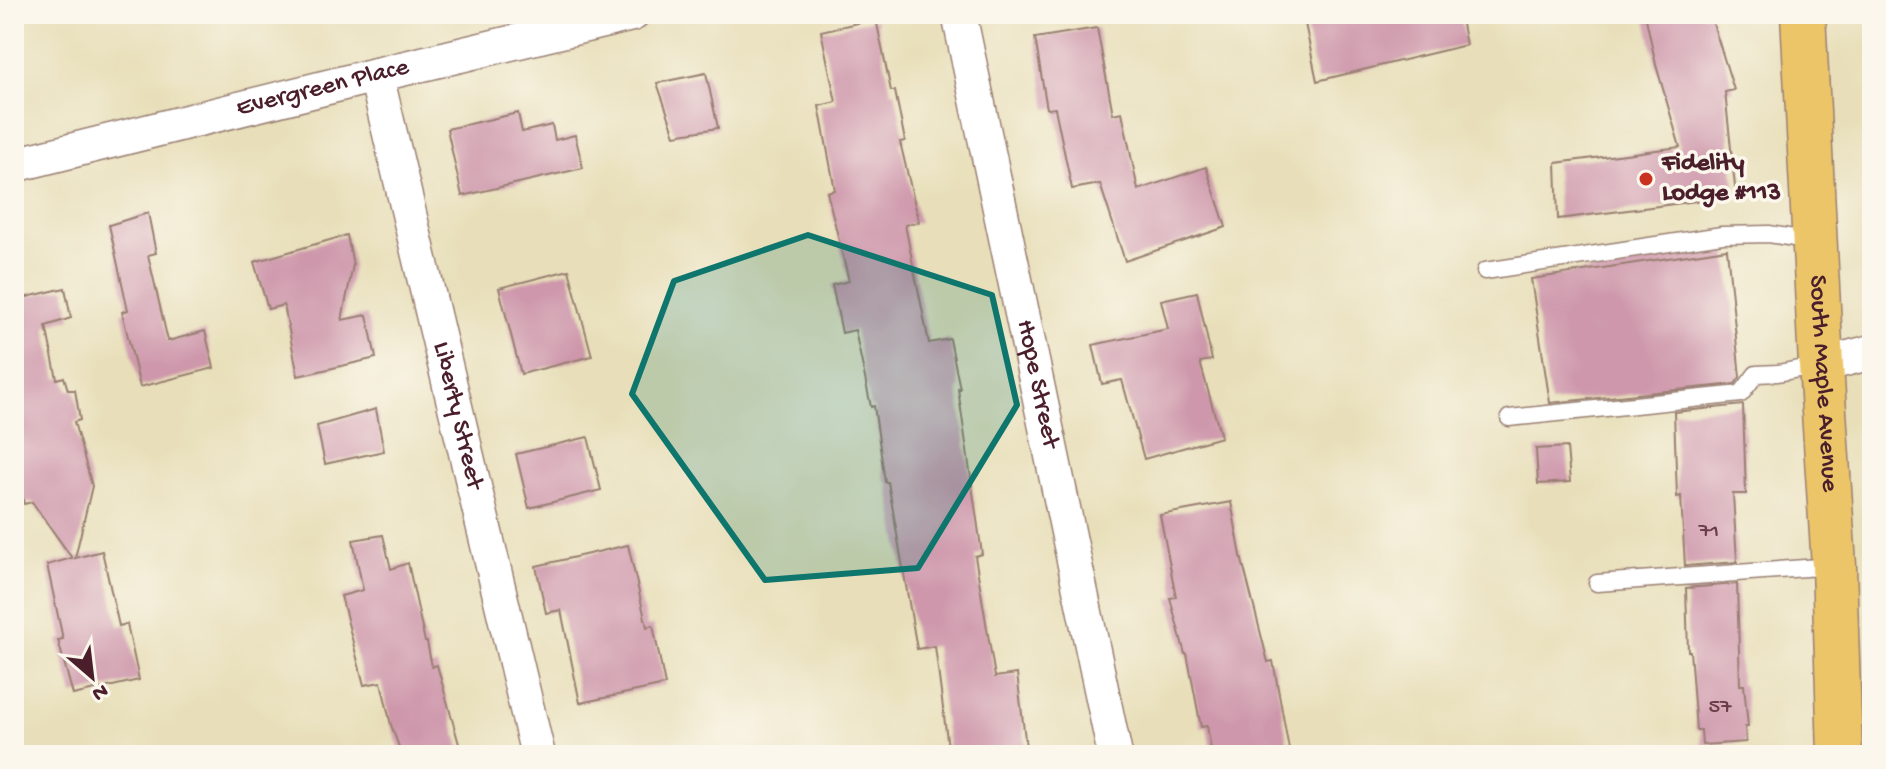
<svg xmlns="http://www.w3.org/2000/svg" width="1886" height="769" font-family="'Gochi Hand',sans-serif">
	<style>
		.building { fill: #ce97ab }
		.lines { fill: none; stroke-linecap: round; stroke-linejoin: round }
		.service-casing { stroke: #997f72; stroke-width: 19 }
		.minor-casing { stroke: #997f72; stroke-width: 37 }
		.primary-casing { stroke: #997f72; stroke-width: 47 }
		.service { stroke: #fff; stroke-width: 16 }
		.minor { stroke: #fff; stroke-width: 34 }
		.primary { stroke: #edc569; stroke-width: 44 }
		.marked { fill: #0f766e; fill-opacity: 0.2; stroke: #0f766e; stroke-width: 6; stroke-linejoin: round }
		.poi-dot { fill: #c8321e; stroke: #fbf7ec; stroke-width: 3 }
		.labels { text-anchor: middle; dominant-baseline: central; stroke-width: 7; stroke-linejoin: round; paint-order: stroke }
		.number-label { font-size: 22px; fill: #6b3d4b }
		.street-label { font-size: 26px; fill: #4a1f2b; stroke: #fbf7ec }
		.poi-label { font-size: 26px; font-weight: bold; fill: #4a1f2b; stroke: #fbf7ec; text-anchor: start }
	</style>
	<rect width="100%" height="100%" fill="#fbf7ec"/>
	<filter id="ink" filterUnits="userSpaceOnUse"><feTurbulence type="fractalNoise" baseFrequency=".0125" numOctaves="2"/><feDisplacementMap in="SourceGraphic" scale="16" xChannelSelector="R" yChannelSelector="G"/><feConvolveMatrix kernelMatrix="1 2 1 2 8 2 1 2 1" color-interpolation-filters="sRGB"/></filter>
	<filter id="wash" filterUnits="userSpaceOnUse"><feTurbulence type="fractalNoise" baseFrequency=".006" numOctaves="4" result="noise"/><feDisplacementMap in="SourceGraphic" scale="32" xChannelSelector="R" yChannelSelector="G"/><feGaussianBlur stdDeviation="1.8" result="paint"/><feColorMatrix in="noise" values="0 0 0 0 0 0 0 0 0 0 0 0 0 0 0 0 0 1.4 0 .05"/><feComposite in="paint" operator="in"/></filter>
	<g filter="url(#wash)">
		<rect width="100%" height="100%" fill="#e8dfba"/>
		<g id="blocks">
			<g class="building">
				<polygon points="1303,14 1460,14 1466,45 1317,81"/>
				<polygon points="1645,14 1710,14 1734,90 1725,92 1736,196 1558,219 1556,163 1680,147 1656,65"/>
				<polygon points="876,19 891,91 895,91 905,141 900,142 919,222 905,225 929,343 950,339 960,389 958,389 982,554 975,556 995,677 1017,674 1027,755 949,755 935,646 917,649 888,482 885,482 874,406 871,407 855,330 842,333 832,285 849,281 827,192 835,190 819,106 836,102 821,31"/>
				<polygon points="1097,28 1113,114 1122,112 1138,190 1206,167 1226,227 1125,261 1100,184 1072,189 1055,108 1047,109 1035,38"/>
				<polygon points="706,73 718,128 675,135 657,83"/>
				<polygon points="518,113 522,132 552,125 555,140 575,135 583,168 462,196 447,129"/>
				<polygon points="148,213 156,253 148,255 168,341 205,331 214,368 140,387 122,312 128,310 109,225"/>
				<polygon points="347,235 353,265 342,320 367,315 376,358 298,376 284,305 268,309 254,262"/>
				<polygon points="1727,249 1740,377 1735,384 1550,403 1531,279"/>
				<polygon points="569,270 592,356 521,374 499,288"/>
				<polygon points="65,288 71,318 46,326 57,379 64,377 68,390 75,390 80,420 74,422 92,486 75,558 102,551 119,626 127,624 139,680 73,695 58,640 63,639 47,565 72,558 32,502 24,504 14,465 14,300"/>
				<polygon points="1197,292 1212,360 1200,362 1221,437 1144,459 1122,380 1102,384 1093,345 1168,329 1161,300"/>
				<polygon points="1743,405 1746,494 1733,494 1737,562 1685,566 1681,496 1677,497 1674,412"/>
				<polygon points="376,409 384,451 325,464 317,426"/>
				<polygon points="588,437 601,490 529,508 516,454"/>
				<polygon points="1567,447 1570,482 1538,484 1536,449"/>
				<polygon points="1231,502 1241,556 1268,662 1273,661 1290,755 1212,755 1207,726 1201,727 1187,654 1185,654 1170,598 1176,597 1160,515"/>
				<polygon points="383,535 391,569 408,563 425,642 427,642 432,667 437,665 462,755 402,755 391,725 381,682 364,685 341,596 363,590 353,540"/>
				<polygon points="628,545 647,627 653,625 665,685 580,703 561,610 546,613 536,566"/>
				<polygon points="1737,584 1740,685 1744,685 1748,727 1745,727 1746,742 1702,745 1701,730 1696,730 1690,651 1688,651 1686,588"/>
			</g>
		</g>
	</g>
	<g filter="url(#ink)">
		<use href="#blocks" fill-opacity="0" stroke="#997f72" stroke-width="2"/>
		<g class="lines">
			<defs>
				<g id="service">
					<polyline points="1485,271 1722,235 1769,234 1812,241"/>
					<polyline points="1509,418 1741,394 1756,374 1778,373 1819,365"/>
					<polyline points="1597,583 1833,566"/>
				</g>
				<g id="minor">
					<path id="s1" d="M959 14 1115 755"/>
					<path id="s2" d="M376 75 538 755"/>
					<path id="s3" d="M14 165 376 75 632 14"/>
					<polyline points="1821,365 1872,352"/>
				</g>
				<g id="primary">
					<path id="s4" d="M1803 14 1821 365 1834 566 1840 755"/>
				</g>
			</defs>
			<use href="#service" class="service-casing"/>
			<use href="#minor" class="minor-casing"/>
			<use href="#primary" class="primary-casing"/>
			<use href="#service" class="service"/>
			<use href="#minor" class="minor"/>
			<use href="#primary" class="primary"/>
		</g>
	</g>
	<path class="marked" d="M808 235 992 295 1017 405 918 568 765 580 632 394 674 281Z"/>
	<circle class="poi-dot" cx="1646" cy="179" r="8"/>
	<g class="labels">
		<g class="number-label">
			<text x="1709" y="532">71</text>
			<text x="1720" y="708">57</text>
		</g>
		<g class="street-label">
			<text stroke="none"><textPath href="#s3" startOffset="318">Evergreen Place</textPath></text>
			<text stroke="none"><textPath href="#s1" startOffset="378">Hope Street</textPath></text>
			<text stroke="none"><textPath href="#s4" startOffset="370">South Maple Avenue</textPath></text>
			<text stroke="none"><textPath href="#s2" startOffset="350">Liberty Street</textPath></text>
		</g>
		<g class="poi-label">
			<text x="1662" y="164">Fidelity<tspan x="1662" dy="30">Lodge #113</tspan></text>
		</g>
	</g>
	<rect width="1886" height="769" fill="none" stroke="#fbf7ec" stroke-width="48"/>
	<g transform="translate(92 677) rotate(152)" stroke="#fbf7ec" stroke-width="6" paint-order="stroke">
	<path d="M0-6L14 30L0 20L-14 30Z" fill="#4a1f2b"/>
	<text y="-12" font-size="22" font-weight="bold" text-anchor="middle" fill="#4a1f2b">N</text>
	</g>
</svg>
